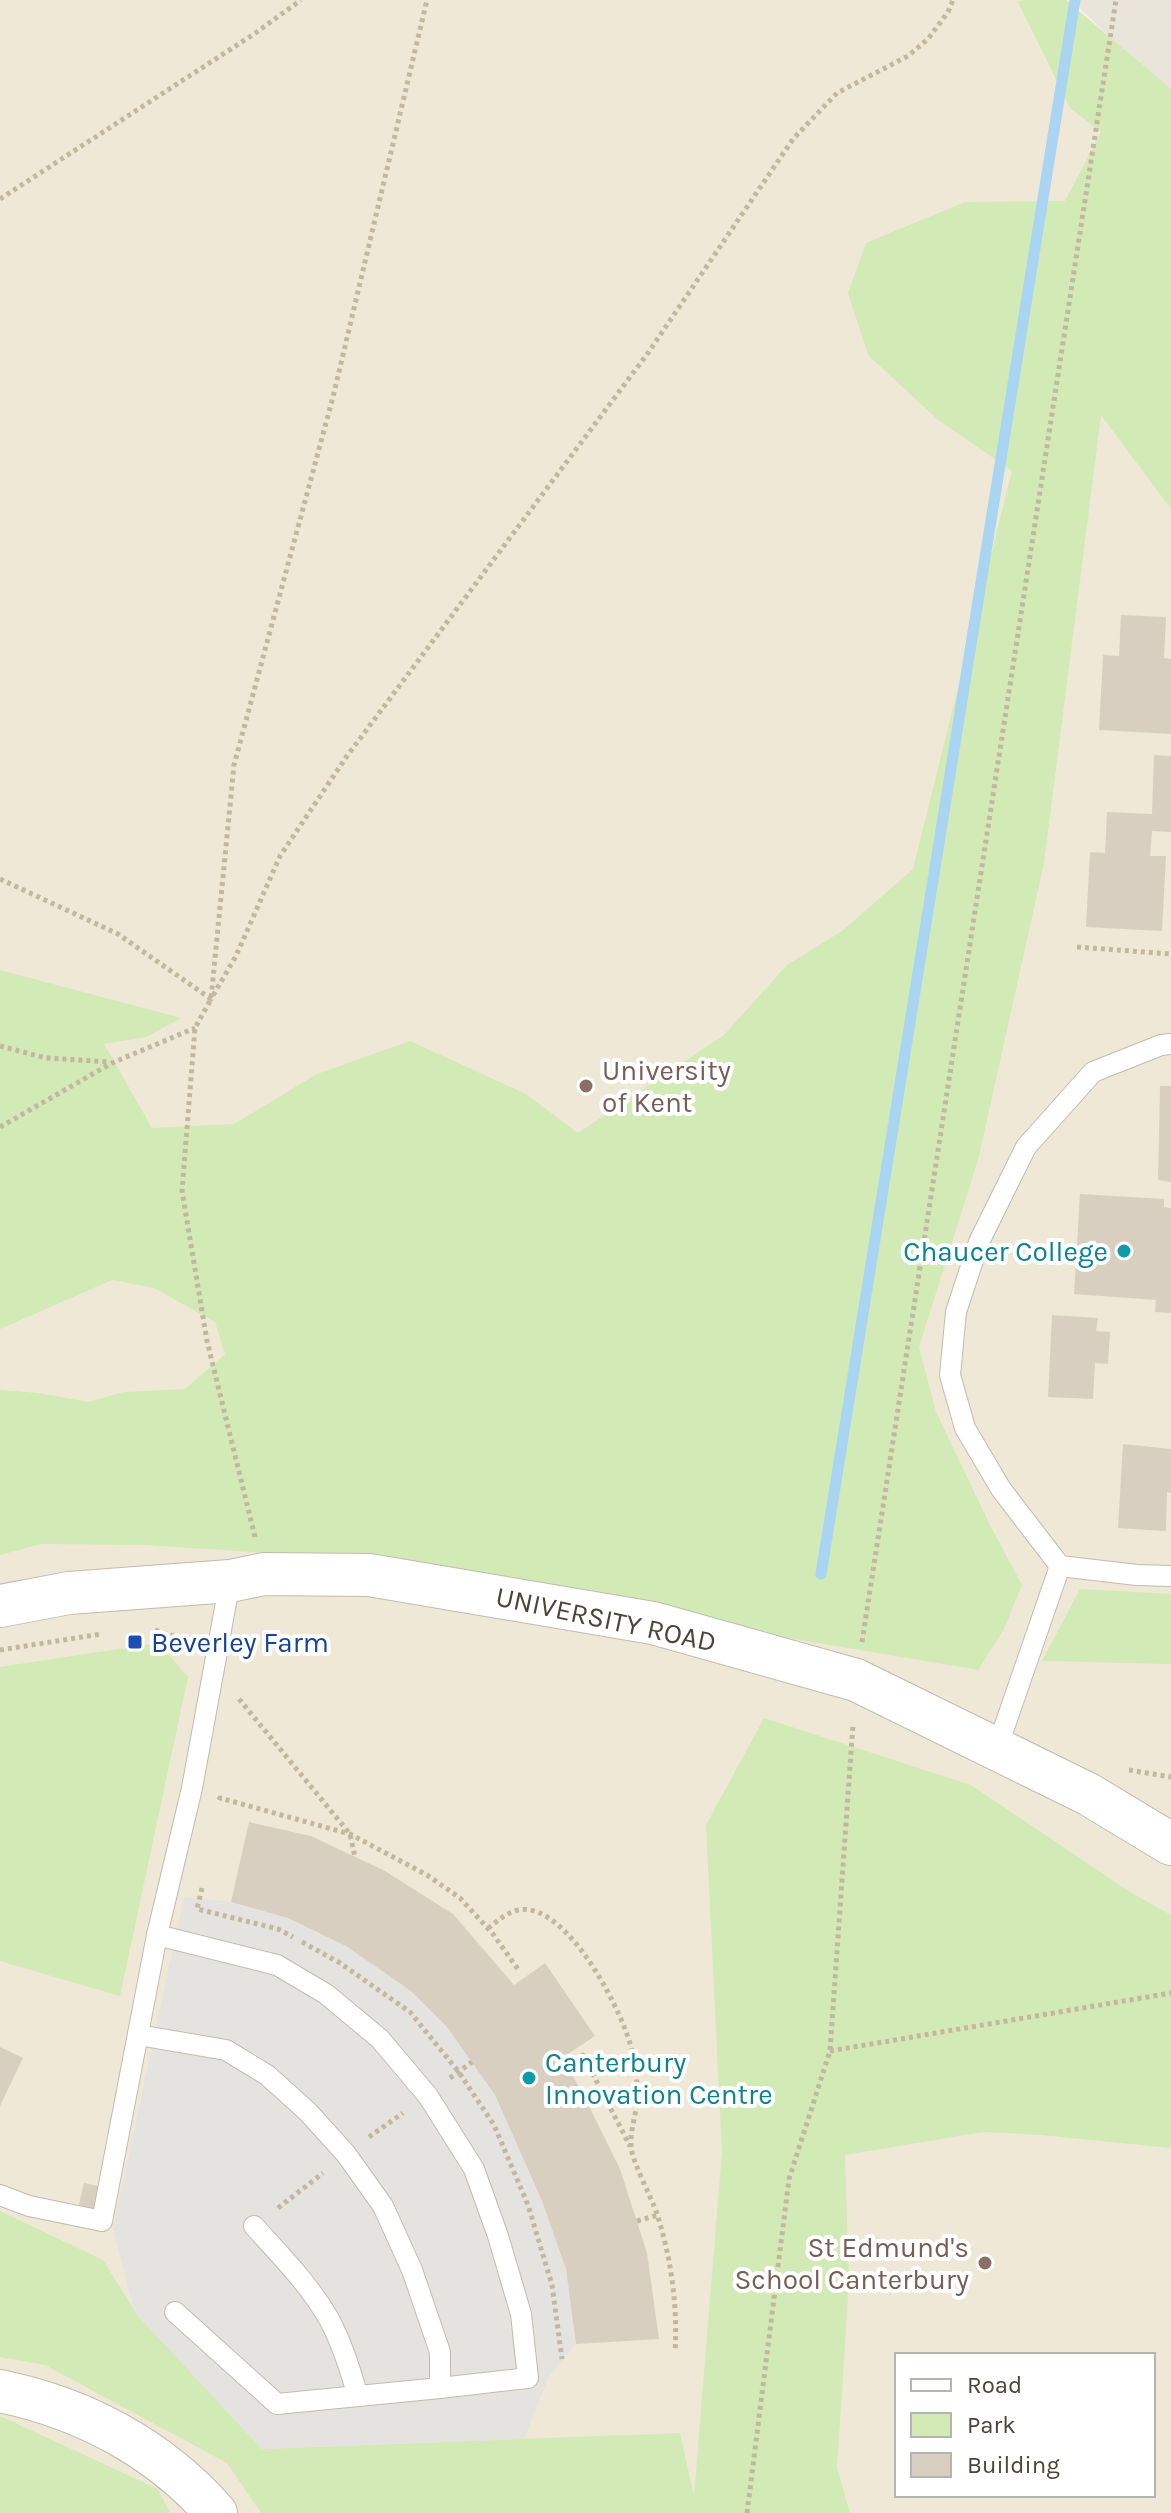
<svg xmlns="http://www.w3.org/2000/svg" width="1171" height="2513" font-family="Karla,sans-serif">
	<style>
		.residential { fill: #eae5da }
		.education { fill: #efe8d6; fill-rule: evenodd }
		.green { fill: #d2eab5 }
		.parking { fill: #e5e3e0 }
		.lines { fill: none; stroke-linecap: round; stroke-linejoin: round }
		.stream { stroke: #a9d4f2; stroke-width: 11 }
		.building { fill: #d8cfc1 }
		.lane-casing { stroke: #c2bbae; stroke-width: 22 }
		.street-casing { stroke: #c2bbae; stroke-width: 44 }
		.path { stroke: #c4b79f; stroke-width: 5; stroke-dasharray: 4 4; stroke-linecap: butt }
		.lane { stroke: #fff; stroke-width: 20 }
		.street { stroke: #fff; stroke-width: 42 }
		.education-dot { fill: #8d6e63; stroke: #fff; stroke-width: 3 }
		.culture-dot { fill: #0f9aa8; stroke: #fff; stroke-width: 3 }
		.transit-dot { fill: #1a4fb4; stroke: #fff; stroke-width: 3 }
		.labels { text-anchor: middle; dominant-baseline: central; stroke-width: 8; stroke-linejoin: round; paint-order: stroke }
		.education-label { font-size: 28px; fill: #785e54; stroke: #fff; text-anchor: start }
		.culture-label { font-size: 28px; fill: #0d838f; stroke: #fff; text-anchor: end }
		.street-label { font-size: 28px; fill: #4b4439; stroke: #fff }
		.transit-label { font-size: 28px; fill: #164399; stroke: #fff; text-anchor: start }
	</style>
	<rect width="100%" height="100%" fill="#f6f3ec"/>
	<polygon class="residential" points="1071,0 1171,0 1171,95"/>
	<path class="education" d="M0 0H1066L1171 89V2513H0ZM897 2355H1153V2495H897Z"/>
	<g class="green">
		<polygon points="1023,0 1066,0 1171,89 1171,509 1101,415 1044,863 978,1160 919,1347 936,1412 991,1527 1022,1585 1004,1629 978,1670 299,1555 145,1545 41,1544 0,1555 0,1390 38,1393 88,1402 124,1392 185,1389 225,1354 215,1322 154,1288 112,1280 0,1329 0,970 181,1018 146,1037 104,1044 152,1128 234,1124 317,1074 410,1041 526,1094 578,1133 724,1035 787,965 842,931 913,869 1012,471 937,419 868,355 848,293 866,243 965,202 1065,201 1101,132 1070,108 1018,2"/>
		<polygon points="1080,1589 1171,1594 1171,1664 1042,1661"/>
		<polygon points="158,1643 188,1677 120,1996 0,1961 0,1667"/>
		<polygon points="764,1718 971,1785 1130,1892 1171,1915 1171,2148 1041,2135 982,2132 845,2155 849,2282 837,2468 850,2513 261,2513 227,2463 45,2365 0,2357 0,2211 103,2260 136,2313 262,2449 680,2433 694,2496 722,2152 706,1825"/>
		<polygon points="0,2416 158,2489 170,2513 0,2513"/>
	</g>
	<polygon class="parking" points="184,1897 231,1902 288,1918 346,1946 411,1991 447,2027 495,2095 542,2201 566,2269 576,2344 549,2376 524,2439 262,2449 135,2313 113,2229"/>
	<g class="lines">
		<polyline class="stream" points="821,1574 1075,0"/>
	</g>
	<g class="building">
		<polygon points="1121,615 1166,617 1164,658 1171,659 1171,734 1099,730 1103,655 1119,656"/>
		<polygon points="1154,755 1171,756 1171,832 1152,831 1150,856 1166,856 1162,931 1086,927 1090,852 1105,853 1107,812 1152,814"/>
		<polygon points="1160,1086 1171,1086 1171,1182 1158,1180"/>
		<polygon points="1080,1194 1164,1199 1164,1207 1171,1208 1171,1313 1155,1312 1156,1300 1074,1294"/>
		<polygon points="1052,1315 1098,1318 1096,1331 1110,1332 1108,1364 1095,1363 1093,1399 1048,1397"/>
		<polygon points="1123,1444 1171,1449 1171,1493 1167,1492 1166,1531 1118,1528"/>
		<polygon points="249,1822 311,1836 385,1871 453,1914 514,1985 545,1963 595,2036 562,2058 582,2092 620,2169 647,2253 659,2339 576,2344 566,2269 542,2201 495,2095 447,2027 411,1991 346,1946 288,1918 231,1902"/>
		<polygon points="0,2047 23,2058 0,2106"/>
		<polygon points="84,2183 102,2187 96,2212 78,2208"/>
	</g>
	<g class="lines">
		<defs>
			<g id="lane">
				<polyline points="1171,1044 1161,1045 1093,1072 1026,1147 979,1242 956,1312 950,1375 965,1428 1001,1489 1060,1566 1137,1575 1171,1576"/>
				<polyline points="997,1748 1060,1566"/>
				<polyline points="138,2035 226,2050 267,2075 308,2112 346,2154 383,2206 412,2270 440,2352 440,2388 528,2378 521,2314 498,2236 474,2169 428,2096 380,2039 326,1994 277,1965 157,1935"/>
				<polyline points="0,2195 29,2206 102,2221 157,1935 192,1788 230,1581"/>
				<path d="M254 2226C280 2255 309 2284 329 2319 342 2343 350 2370 358 2396"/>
				<polyline points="175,2312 277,2404 440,2388"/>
			</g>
			<g id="street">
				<polyline points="0,1606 69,1593 230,1581 264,1574 369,1575 653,1623 856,1680 1088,1794 1171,1844"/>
				<path d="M0 2391C83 2408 159 2448 216 2513"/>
			</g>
		</defs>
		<use href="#lane" class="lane-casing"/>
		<use href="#street" class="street-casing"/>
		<g class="path">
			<polyline points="0,199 254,34 301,0"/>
			<polyline points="0,879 118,934 211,999 236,956 280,856 347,756 648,353 793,139 837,93 908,56 928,39 948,12 953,0"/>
			<polyline points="1077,947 1171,954"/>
			<polyline points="0,1046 46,1058 109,1062"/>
			<polyline points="0,1127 112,1063 195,1028"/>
			<polyline points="255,1537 207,1341 182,1191 195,1028 211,999 234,765 333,397 427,0"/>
			<polyline points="155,1630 180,1638 189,1644"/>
			<polyline points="862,1642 1116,0"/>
			<polyline points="0,1650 101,1634"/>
			<polyline points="239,1699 350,1834 355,1857"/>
			<polyline points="1129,1770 1171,1777"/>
			<polyline points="219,1800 220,1798 350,1834 427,1875 460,1898 493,1934 520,1972"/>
			<polyline points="202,1888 197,1909 278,1929 293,1937"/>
			<path d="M488 1928C498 1921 507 1912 519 1910 567 1901 626 2016 633 2055 635 2068 638 2084 637 2097 637 2113 630 2130 631 2146 632 2162 651 2196 657 2214 671 2257 678 2307 675 2352"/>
			<polyline points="302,1942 340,1963 410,2012 458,2071 494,2125 528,2205 552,2285 562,2359"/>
			<polyline points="830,2051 1171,1993"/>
			<polyline points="566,2065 583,2055 630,2146"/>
			<polyline points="450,2078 472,2062"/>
			<polyline points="369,2137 403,2113"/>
			<polyline points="278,2208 323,2173"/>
			<polyline points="637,2221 658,2215"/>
			<polyline points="747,2513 789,2179 830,2051 853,1724"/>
		</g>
		<use href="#lane" class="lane"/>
		<use href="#street" class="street"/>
	</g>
	<g class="education-dot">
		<circle cx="586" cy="1086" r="8"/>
		<circle cx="985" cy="2263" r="8"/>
	</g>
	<g class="culture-dot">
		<circle cx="1124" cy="1251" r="8"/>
		<circle cx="529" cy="2078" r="8"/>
	</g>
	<rect class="transit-dot" x="127" y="1634" width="16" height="16" rx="4"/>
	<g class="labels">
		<g class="education-label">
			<text x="602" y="1070">University<tspan x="602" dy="32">of Kent</tspan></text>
			<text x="969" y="2247" text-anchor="end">St Edmund's<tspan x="969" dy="32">School Canterbury</tspan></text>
		</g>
		<g class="culture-label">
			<text x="1108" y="1251">Chaucer College</text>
			<text x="545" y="2062" text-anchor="start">Canterbury<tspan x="545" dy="32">Innovation Centre</tspan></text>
		</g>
		<g class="street-label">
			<text transform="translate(606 1619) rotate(12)">UNIVERSITY ROAD</text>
		</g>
		<g class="transit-label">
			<text x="151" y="1642">Beverley Farm</text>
		</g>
	</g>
	<rect x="895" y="2353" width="260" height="144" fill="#ffffff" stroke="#b7b4b0" stroke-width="2"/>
	<rect x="911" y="2379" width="40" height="12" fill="#ffffff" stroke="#b7b4b0" stroke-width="2"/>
	<text x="967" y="2393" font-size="24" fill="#4b4439">Road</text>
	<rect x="911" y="2413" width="40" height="24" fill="#d2eab5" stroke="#b7b4b0" stroke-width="2"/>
	<text x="967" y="2433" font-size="24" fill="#4b4439">Park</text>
	<rect x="911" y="2453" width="40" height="24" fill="#d8cfc1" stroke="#b7b4b0" stroke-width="2"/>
	<text x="967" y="2473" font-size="24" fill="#4b4439">Building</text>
</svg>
